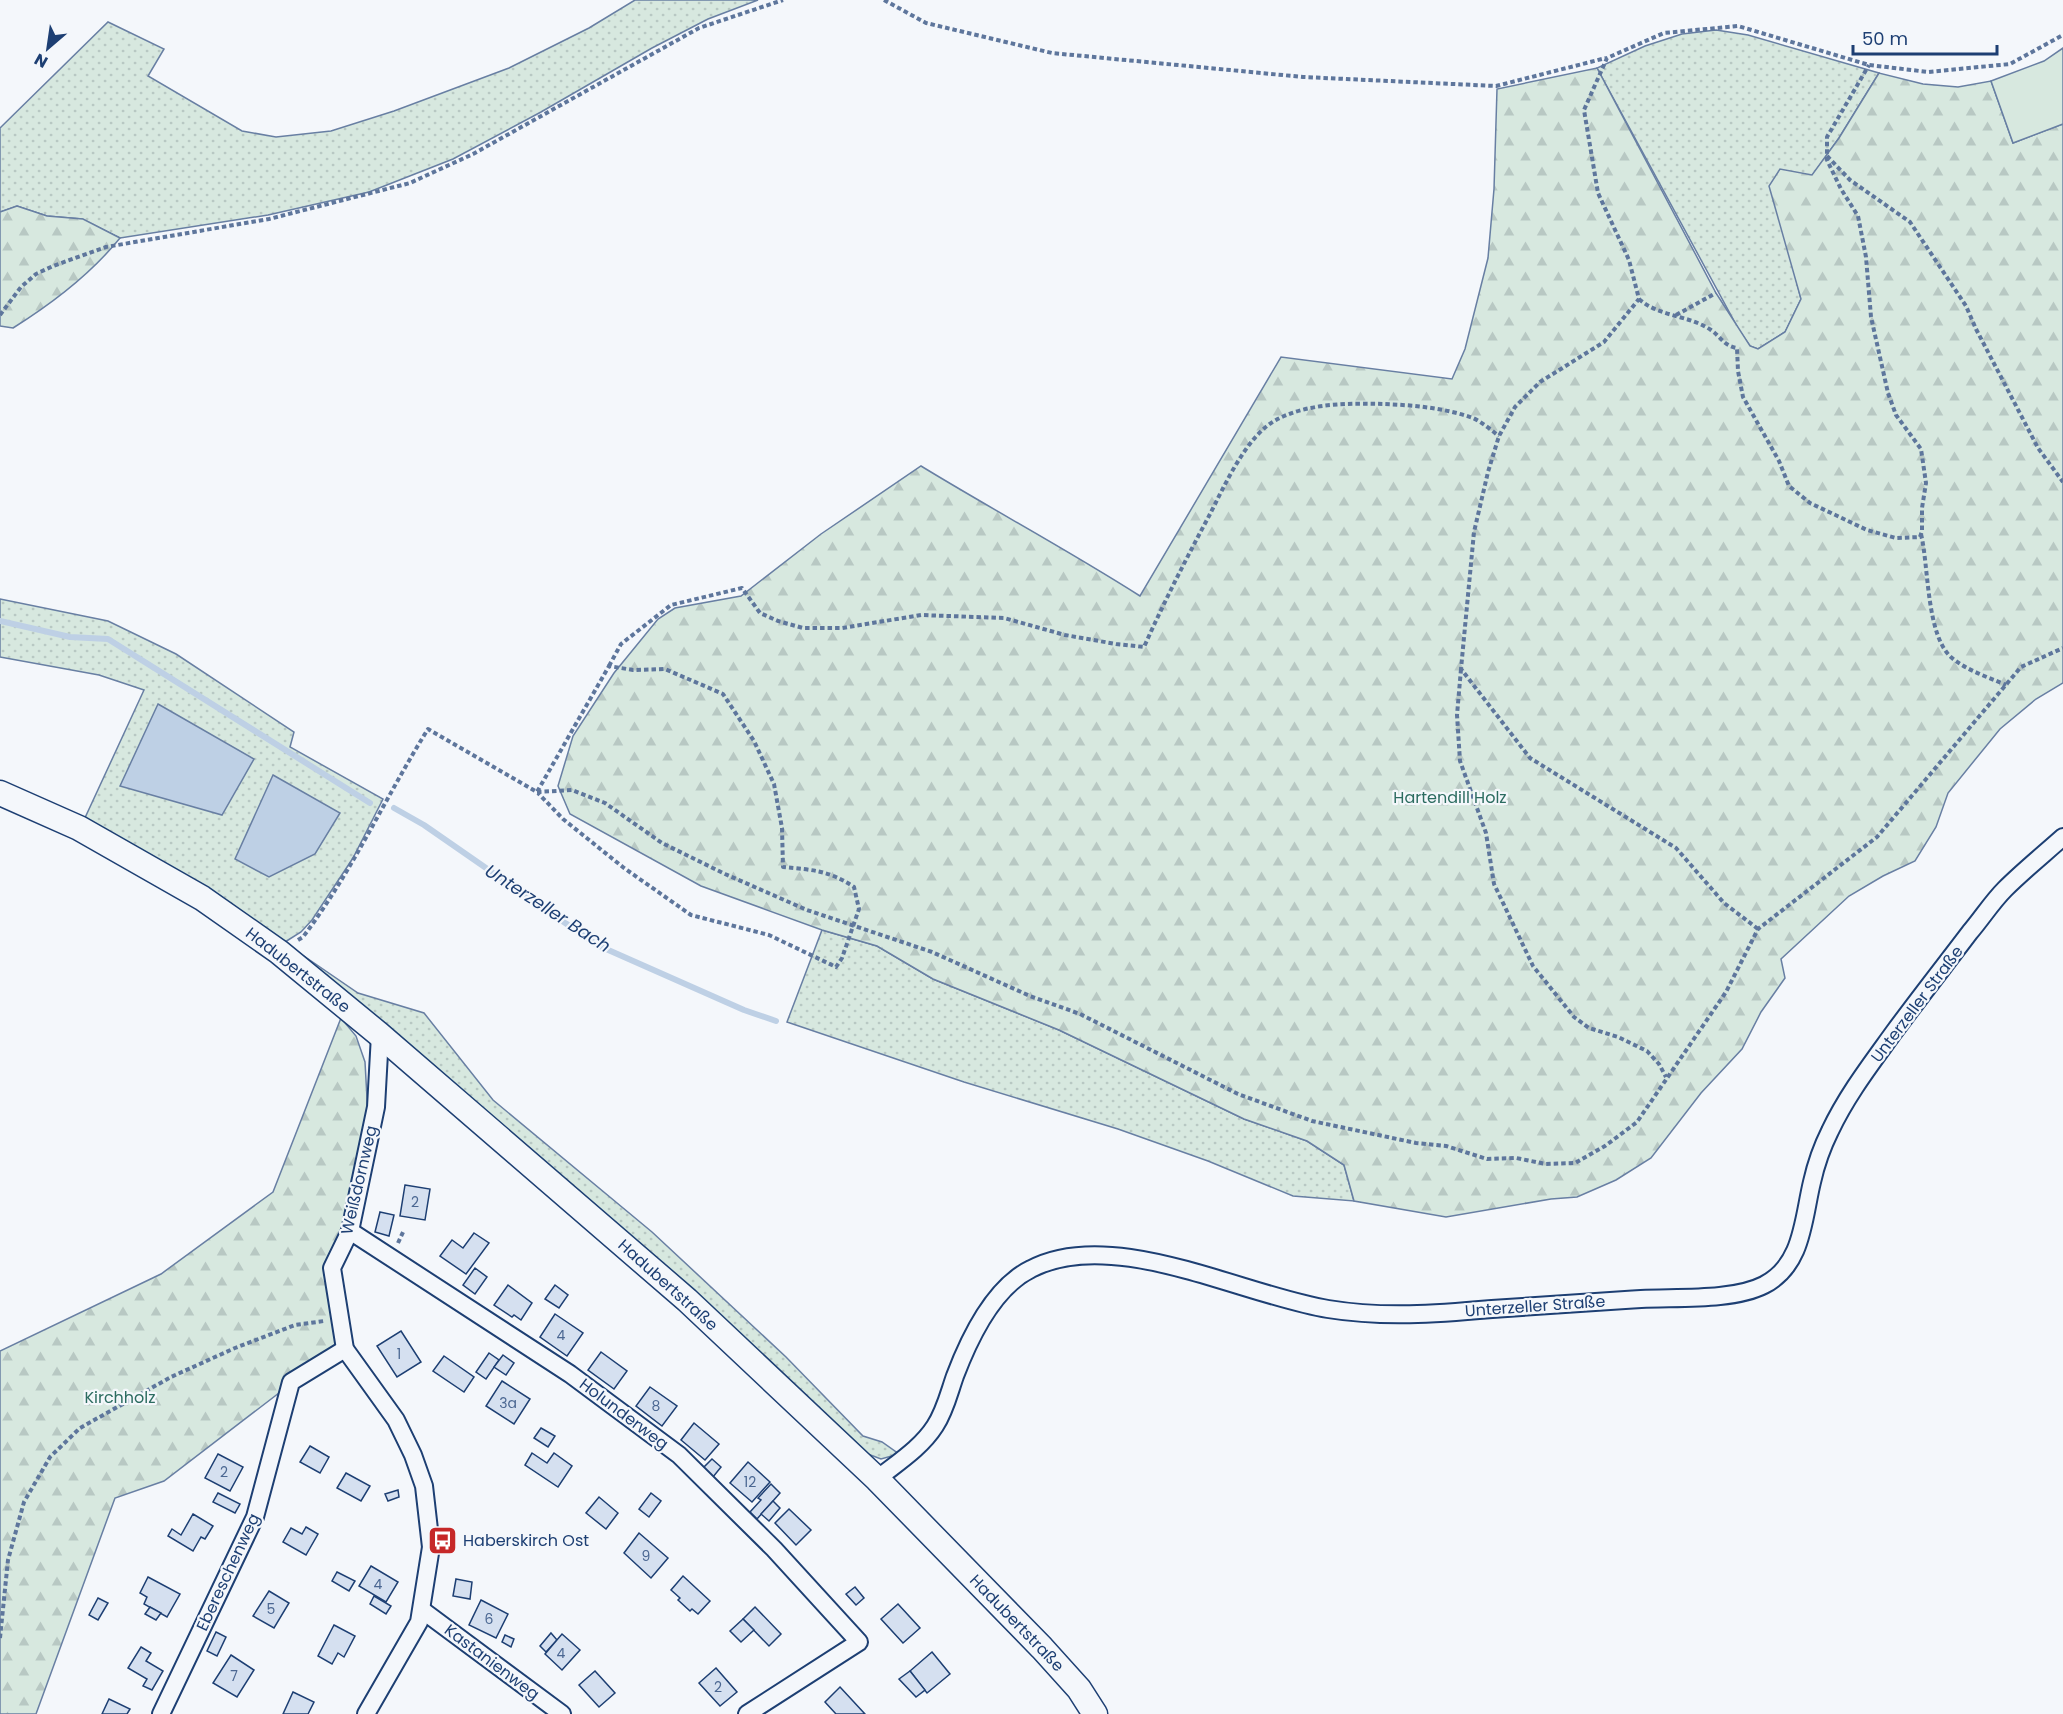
<svg xmlns="http://www.w3.org/2000/svg" width="2063" height="1714" font-family="Poppins,sans-serif">
	<style>
		.grass { fill: url(#grass-dots); stroke: #687fa3; stroke-width: 1.5 }
		.forest { fill: url(#forest-firs); stroke: #687fa3; stroke-width: 1.5 }
		.garden { fill: #d7e8df; stroke: #687fa3; stroke-width: 1.5 }
		.water { fill: #bed0e5; stroke: #687fa3; stroke-width: 1.5 }
		.lines { fill: none; stroke-linecap: round; stroke-linejoin: round }
		.stream { stroke: #bed0e5; stroke-width: 6 }
		.building { fill: #d5e0f0; stroke: #1d3f73; stroke-width: 1.5 }
		.street-casing { stroke: #1d3f73; stroke-width: 20 }
		.secondary-casing { stroke: #1d3f73; stroke-width: 27 }
		.path { stroke: #5e769c; stroke-width: 4; stroke-dasharray: 4.5 3; stroke-linecap: butt }
		.street { stroke: #f4f7fb; stroke-width: 16 }
		.secondary { stroke: #f4f7fb; stroke-width: 24 }
		.labels { text-anchor: middle; dominant-baseline: central; stroke-width: 4.5; stroke-linejoin: round; paint-order: stroke }
		.number-label { font-size: 14px; fill: #4b6792 }
		.park-label { font-size: 16px; fill: #2c6c60; stroke: #f4f7fb }
		.street-label { font-size: 16px; fill: #1d3f73; stroke: #f4f7fb }
		.poi-label { font-size: 16px; fill: #1d3f73; stroke: #f4f7fb; text-anchor: start }
		.water-label { font-size: 18px; font-style: italic; fill: #1d3f73; stroke: #f4f7fb }
	</style>
	<defs>
		<pattern id="grass-dots" width="8" height="8" patternUnits="userSpaceOnUse" patternTransform="scale(1.5)"><rect width="8" height="8" fill="#d7e8df"/><path d="M2 2h.1M6 6h.1" fill="none" stroke="#b8c8c3" stroke-width="1.8" stroke-linecap="round"/></pattern>
		<pattern id="forest-firs" width="22" height="20" patternUnits="userSpaceOnUse" patternTransform="scale(1.5)"><rect width="22" height="20" fill="#d7e8df"/><path d="M5 1l3.5 6h-7zM16 11l3.5 6h-7z" fill="#b8c8c3"/></pattern>
	</defs>
	<rect width="100%" height="100%" fill="#f4f7fb"/>
	<g class="grass">
		<polygon points="635,0 758,0 708,19 652,48 541,112 453,159 369,192 268,215 120,238 82,219 47,216 17,206 0,212 0,128 108,22 164,49 148,76 242,131 276,137 331,131 394,111 509,68 589,28"/>
		<polygon points="1716,30 1748,35 1879,73 1839,138 1812,176 1793,267 1801,299 1785,332 1758,349 1750,346 1739,330 1597,68 1645,46 1682,34"/>
		<polygon points="0,599 108,621 176,654 294,732 290,747 383,799 353,858 312,920 301,932 285,942 84,820 144,690 99,675 0,657"/>
		<polygon points="822,930 877,946 933,979 1059,1030 1244,1119 1307,1141 1344,1165 1354,1201 1293,1196 1208,1161 1118,1129 964,1082 787,1022"/>
		<polygon points="301,954 358,993 424,1013 493,1100 652,1232 786,1357 863,1436 882,1442 899,1454 881,1459 860,1451 306,964"/>
	</g>
	<g class="forest">
		<path d="M1597 68 1716 293 1750 346 1758 349 1785 332 1801 299 1769 186 1780 169 1812 175 1839 138 1879 73 1923 84 1958 87 1991 81 2013 143 2063 124V683L2036 699 2000 729 1948 793 1936 827 1915 861 1883 876 1849 896 1781 959 1785 978 1761 1012 1742 1049 1701 1093 1651 1158 1616 1180 1577 1197 1551 1199 1446 1217 1354 1201 1344 1165 1307 1141 1244 1119 1059 1030 933 979 877 946 822 930 701 886 570 814 558 786 573 736 614 673 658 619 675 608 741 596 821 534 921 466C993 510 1068 550 1140 596L1281 357 1452 379 1465 349 1488 258 1494 189 1497 89Z"/>
		<path d="M17 206 47 216 83 219 120 238C90 275 53 303 13 328L0 326V212Z"/>
		<polygon points="341,1018 356,1036 365,1062 368,1116 342,1230 326,1268 339,1347 164,1481 115,1498 36,1714 0,1714 0,1351 161,1274 273,1192"/>
	</g>
	<polygon class="garden" points="2063,48 2063,124 2013,143 1991,81 2044,61"/>
	<g class="water">
		<polygon points="158,704 254,759 222,815 120,786"/>
		<polygon points="273,775 340,813 315,854 269,877 235,859"/>
	</g>
	<g class="lines">
		<g class="stream">
			<polyline points="0,621 70,637 108,639 370,803"/>
			<polyline points="394,808 424,825 597,945 744,1010 776,1021"/>
		</g>
	</g>
	<g class="building">
		<polygon points="405,1185 430,1189 425,1220 400,1216"/>
		<polygon points="380,1212 394,1215 389,1236 375,1232"/>
		<polygon points="474,1233 489,1243 466,1274 440,1256 452,1240 463,1248"/>
		<polygon points="475,1268 487,1277 475,1294 463,1285"/>
		<polygon points="508,1285 532,1303 521,1320 514,1315 512,1317 494,1305"/>
		<polygon points="555,1285 568,1295 559,1308 545,1299"/>
		<polygon points="555,1314 583,1333 567,1356 540,1337"/>
		<polygon points="401,1331 421,1362 397,1377 377,1346"/>
		<polygon points="601,1352 627,1371 614,1389 588,1370"/>
		<polygon points="489,1353 499,1360 486,1379 476,1372"/>
		<polygon points="503,1355 514,1363 506,1375 494,1367"/>
		<polygon points="444,1356 474,1377 464,1392 433,1371"/>
		<polygon points="502,1381 530,1399 514,1424 486,1406"/>
		<polygon points="650,1387 677,1406 662,1426 636,1406"/>
		<polygon points="694,1423 719,1444 705,1460 681,1440"/>
		<polygon points="541,1428 555,1436 548,1447 534,1438"/>
		<polygon points="310,1446 329,1457 320,1473 300,1462"/>
		<polygon points="532,1453 547,1463 554,1453 572,1466 558,1487 525,1465"/>
		<polygon points="218,1454 243,1467 230,1491 205,1478"/>
		<polygon points="712,1459 721,1467 713,1477 703,1468"/>
		<polygon points="748,1462 770,1482 752,1502 730,1483"/>
		<polygon points="346,1473 370,1486 361,1501 337,1488"/>
		<polygon points="771,1484 780,1493 757,1519 750,1512 761,1500 758,1498"/>
		<polygon points="398,1490 399,1497 388,1501 385,1494"/>
		<polygon points="218,1493 240,1504 235,1513 213,1502"/>
		<polygon points="651,1493 661,1501 649,1517 639,1509"/>
		<polygon points="599,1497 618,1513 606,1529 586,1513"/>
		<polygon points="773,1501 780,1508 769,1521 761,1514"/>
		<polygon points="789,1509 811,1530 796,1545 775,1523"/>
		<polygon points="193,1514 213,1526 205,1539 201,1537 193,1551 168,1536 172,1529 181,1535"/>
		<polygon points="306,1527 318,1534 306,1555 283,1542 291,1528 302,1534"/>
		<polygon points="639,1533 668,1558 651,1578 624,1553"/>
		<polygon points="371,1566 398,1582 386,1602 359,1586"/>
		<polygon points="337,1572 355,1581 349,1591 332,1581"/>
		<polygon points="683,1576 710,1601 698,1614 692,1609 690,1611 678,1600 680,1598 671,1590"/>
		<polygon points="148,1577 180,1594 167,1617 144,1604 147,1597 140,1593"/>
		<polygon points="456,1579 472,1582 470,1599 453,1596"/>
		<polygon points="855,1587 864,1598 856,1605 846,1594"/>
		<polygon points="269,1591 289,1603 274,1628 253,1616"/>
		<polygon points="374,1596 391,1606 386,1614 370,1604"/>
		<polygon points="98,1598 108,1603 98,1620 89,1615"/>
		<polygon points="481,1600 508,1614 496,1638 469,1625"/>
		<polygon points="898,1604 920,1628 903,1643 881,1619"/>
		<polygon points="150,1607 161,1613 156,1620 145,1614"/>
		<polygon points="755,1607 781,1634 769,1646 743,1619"/>
		<polygon points="743,1619 754,1630 741,1642 730,1631"/>
		<polygon points="334,1625 355,1636 344,1657 338,1653 332,1664 318,1656"/>
		<polygon points="216,1632 226,1637 217,1656 207,1651"/>
		<polygon points="551,1633 557,1640 546,1652 540,1646"/>
		<polygon points="562,1634 580,1650 562,1670 545,1654"/>
		<polygon points="505,1635 514,1639 511,1647 502,1642"/>
		<polygon points="141,1647 151,1653 146,1661 163,1671 152,1690 143,1686 147,1679 128,1668"/>
		<polygon points="932,1652 950,1674 927,1693 910,1671"/>
		<polygon points="231,1655 254,1670 237,1697 213,1683"/>
		<polygon points="716,1668 737,1692 720,1706 699,1683"/>
		<polygon points="595,1671 615,1693 599,1707 579,1685"/>
		<polygon points="910,1671 925,1690 916,1697 899,1679"/>
		<polygon points="840,1687 865,1714 836,1714 825,1702"/>
		<polygon points="293,1692 314,1702 308,1714 283,1714"/>
		<polygon points="109,1699 130,1709 127,1714 102,1714"/>
	</g>
	<g class="lines">
		<defs>
			<g id="street">
				<polyline points="350,1231 570,1374 679,1455 774,1549 859,1642 747,1714"/>
				<path d="M877 1479C897 1463 921 1448 935 1426 945 1411 949 1393 955 1376 969 1339 994 1287 1031 1269 1112 1226 1242 1295 1328 1309 1383 1318 1436 1314 1492 1309 1541 1306 1591 1302 1641 1299 1676 1297 1733 1301 1764 1285 1803 1265 1803 1219 1812 1182 1816 1164 1822 1147 1830 1131 1847 1095 1871 1064 1894 1032 1919 998 1945 965 1970 932 1982 918 1992 902 2005 889 2023 871 2044 854 2063 837"/>
				<polyline points="422,1610 562,1714"/>
				<polyline points="161,1714 255,1517 291,1382 345,1349"/>
				<polyline points="366,1714 419,1622 431,1547 424,1486 413,1455 396,1420 345,1349 332,1268 350,1231 376,1107 380,1035"/>
			</g>
			<polyline id="secondary" points="0,793 79,828 202,898 279,952 380,1035 687,1300 877,1479 1042,1648 1079,1689 1095,1714"/>
		</defs>
		<use href="#street" class="street-casing"/>
		<use href="#secondary" class="secondary-casing"/>
		<g class="path">
			<polyline points="884,0 926,23 1052,53 1303,77 1496,86 1606,58"/>
			<polyline points="1827,156 1850,180 1910,222 1966,306 1976,329 2038,448 2063,482"/>
			<path d="M1639 299C1659 317 1689 315 1711 330 1721 337 1724 346 1737 348L1738 371 1743 397 1779 461 1789 486 1810 503 1867 530 1896 538 1920 537 1922 531V508L1926 483 1921 449 1896 415 1888 393 1871 317 1866 257 1858 216 1841 189 1827 160V137L1869 65"/>
			<polyline points="0,315 21,287 36,274 53,266 106,247 269,219 410,183 473,154 699,28 783,0"/>
			<polyline points="1676,315 1716,293"/>
			<path d="M1921 534C1929 567 1926 636 1952 658 1968 671 1988 677 2006 685"/>
			<path d="M609 666 621 644 671 605 742 588 760 613 778 621 803 628H842L921 615 1004 618 1065 635 1116 644 1144 647C1164 602 1186 559 1209 516 1224 487 1246 436 1276 420 1307 403 1349 403 1383 404 1413 405 1445 408 1473 418 1482 422 1491 430 1499 436"/>
			<polyline points="1461,669 1457,715 1460,761 1486,833 1494,884 1533,966 1574,1017 1589,1028 1618,1037 1647,1051 1659,1064 1666,1077"/>
			<polyline points="537,792 572,790 605,803 662,843 725,874 807,910 932,952 1030,996 1080,1014 1238,1094 1312,1121 1416,1143 1446,1146 1487,1159 1516,1158 1546,1164 1575,1163 1605,1146 1637,1122 1726,992 1758,929 1877,837 2021,667 2063,648"/>
			<polyline points="1758,929 1724,903 1676,848 1530,758 1461,669 1474,532 1488,472 1499,436 1515,407 1540,382 1604,342 1639,299 1629,260 1598,193 1584,110 1607,58 1664,33 1738,26 1869,65 1928,72 2010,64 2063,35"/>
			<path d="M298 940 303 937C352 872 385 798 428 729L537 792 609 666 633 670 665 669 723 694 754 741 774 784 782 828 783 867C813 870 828 870 854 887L859 909 842 958 836 967 769 935 691 915 624 868 563 819 538 793"/>
			<polyline points="398,1243 404,1230"/>
			<polyline points="0,1638 8,1560 24,1502 50,1457 80,1428 171,1377 235,1348 295,1325 324,1321"/>
		</g>
		<use href="#street" class="street"/>
		<use href="#secondary" class="secondary"/>
	</g>
	<defs>
		<symbol id="bus-square" viewBox="-11 -11 22 22"><rect x="-9" y="-9" width="18" height="18" rx="4" fill="#c62828" stroke="#f4f7fb"/><path d="M-5-6H5V4H4V6H2V4H-2V6H-4V4H-5ZM-3.5-4V0h7V-4ZM-3.5 1.2v1.5H-2V1.2ZM2 1.2v1.5H3.5V1.2Z" fill="#fff"/></symbol>
	</defs>
	<g fill-rule="evenodd">
		<use href="#bus-square" x="426" y="1524" width="33" height="33"/>
	</g>
	<g class="labels">
		<g class="number-label">
			<text x="415" y="1202">2</text>
			<text x="561" y="1335">4</text>
			<text x="399" y="1354">1</text>
			<text x="508" y="1403">3a</text>
			<text x="656" y="1406">8</text>
			<text x="224" y="1472">2</text>
			<text x="750" y="1482">12</text>
			<text x="646" y="1556">9</text>
			<text x="378" y="1584">4</text>
			<text x="271" y="1609">5</text>
			<text x="489" y="1619">6</text>
			<text x="561" y="1653">4</text>
			<text x="234" y="1676">7</text>
			<text x="718" y="1687">2</text>
		</g>
		<g class="park-label">
			<text x="1450" y="797">Hartendill Holz</text>
			<text x="120" y="1397">Kirchholz</text>
		</g>
		<g class="street-label">
			<text transform="translate(298 970) rotate(38)">Hadubertstraße</text>
			<text transform="translate(1917 1004) rotate(-53)">Unterzeller Straße</text>
			<text transform="translate(359 1180) rotate(-77)">Weißdornweg</text>
			<text transform="translate(668 1285) rotate(42)">Hadubertstraße</text>
			<text transform="translate(1535 1306) rotate(-4)">Unterzeller Straße</text>
			<text transform="translate(624 1414) rotate(37)">Holunderweg</text>
			<text transform="translate(228 1572) rotate(-65)">Ebereschenweg</text>
			<text transform="translate(1017 1623) rotate(46)">Hadubertstraße</text>
			<text transform="translate(492 1662) rotate(37)">Kastanienweg</text>
		</g>
		<g class="poi-label">
			<text x="463" y="1540">Haberskirch Ost</text>
		</g>
		<g class="water-label">
			<text transform="translate(548 908) rotate(33)">Unterzeller Bach</text>
		</g>
	</g>
	<g transform="translate(48 48) rotate(209)" stroke="#f4f7fb" stroke-width="4.5" paint-order="stroke">
	<path d="M0-4.5L10 22L0 15L-10 22Z" fill="#1d3f73"/>
	<text y="-9" font-size="16" font-weight="bold" text-anchor="middle" fill="#1d3f73">N</text>
	</g>
	<path d="M1853 45v9h144v-9" fill="none" stroke="#1d3f73" stroke-width="3"/>
	<text x="1862" y="45" font-size="18" fill="#1d3f73" stroke="#f4f7fb" stroke-width="4.5" paint-order="stroke">50 m</text>
</svg>
